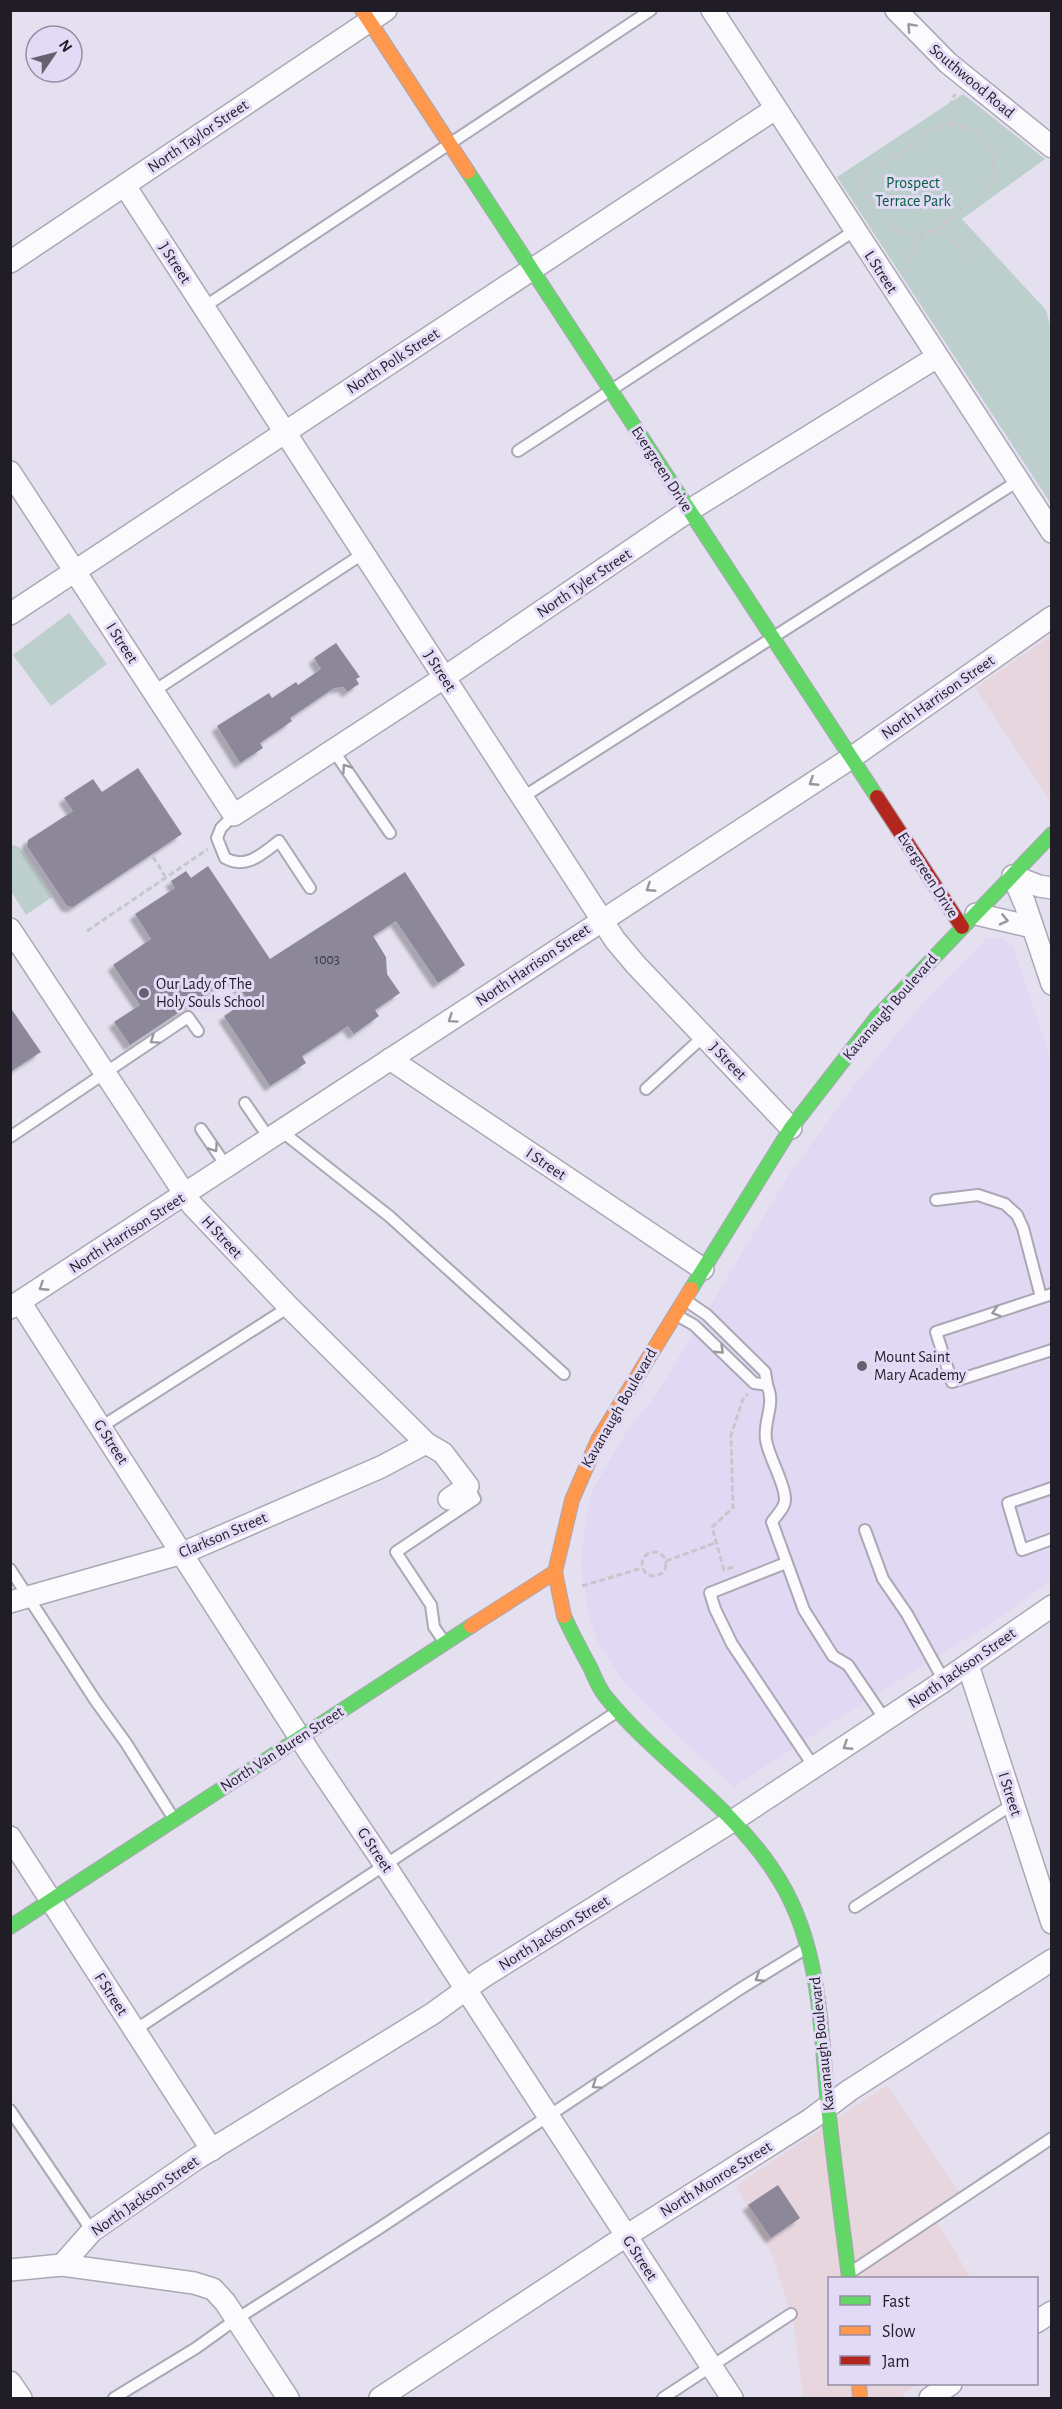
<svg xmlns="http://www.w3.org/2000/svg" width="1062" height="2409" font-family="'Alegreya Sans',sans-serif">
	<style>
		.commercial { fill: #e7d6de }
		.built { fill: #e1d8f3 }
		.green { fill: #bccfcc }
		.building { fill: #8c8899; filter: url(#shadow) }
		.lines { fill: none; stroke-linecap: round; stroke-linejoin: round }
		.lane-casing { stroke: #aba7b4; stroke-width: 14 }
		.street-casing { stroke: #aba7b4; stroke-width: 24 }
		.fast-casing { stroke: #aba7b4; stroke-width: 16 }
		.slow-casing { stroke: #aba7b4; stroke-width: 16 }
		.jam-casing { stroke: #aba7b4; stroke-width: 16 }
		.path { stroke: #c8c6cc; stroke-width: 3; stroke-dasharray: 6 3; stroke-linecap: butt }
		.lane { stroke: #fbfafd; stroke-width: 10 }
		.street { stroke: #fbfafd; stroke-width: 21 }
		.fast { stroke: #63d668; stroke-width: 14 }
		.slow { stroke: #ff974d; stroke-width: 14 }
		.jam { stroke: #b3261e; stroke-width: 14 }
		.oneway { stroke: #99979d }
		.poi-dot { fill: #66616d; stroke: #e3daf6; stroke-width: 2 }
		.labels { text-anchor: middle; dominant-baseline: central; stroke-width: 6; stroke-linejoin: round; paint-order: stroke }
		.number-label { font-size: 14px; fill: #3c3844 }
		.street-label { font-size: 16px; fill: #211d27; stroke: #e3daf6 }
		.park-label { font-size: 16px; fill: #075e42; stroke: #e3daf6 }
		.poi-label { font-size: 16px; fill: #211d27; stroke: #e3daf6; text-anchor: start }
	</style>
	<defs>
		<filter id="shadow"><feDropShadow dx="-5.5" dy="5.5" stdDeviation="1.5" flood-color="#0004"/></filter>
	</defs>
	<rect width="100%" height="100%" fill="#e5e0f0"/>
	<g class="commercial">
		<polygon points="1051,635 1052,799 1050,801 976,688"/>
		<polygon points="887,2085 965,2201 935,2219 971,2278 830,2278 830,2384 918,2384 902,2395 904,2398 803,2398 794,2324 772,2254 736,2186"/>
	</g>
	<polygon class="built" points="987,938 1003,938 1013,946 1051,1059 1051,1581 984,1628 856,1707 734,1787 675,1734 625,1684 598,1642 589,1617 581,1566 586,1518 592,1491 630,1426 654,1398 693,1334 787,1178 852,1088 919,1007"/>
	<g class="green">
		<polygon points="963,94 1045,159 962,219 1046,310 1052,332 1051,504 837,177"/>
		<polygon points="69,613 107,664 51,706 13,655"/>
		<polygon points="13,845 19,847 52,897 26,915 11,891 11,846"/>
	</g>
	<g class="building">
		<polygon points="336,643 360,677 356,679 359,684 347,692 344,687 334,688 290,718 292,721 260,743 263,748 240,763 217,726 269,693 272,698 296,682 298,685 321,669 314,658"/>
		<polygon points="138,768 182,834 73,907 67,906 27,846 28,840 73,811 64,798 93,779 102,792"/>
		<polygon points="208,866 270,959 405,872 465,965 438,983 396,921 373,936 386,957 387,974 400,993 375,1010 379,1016 354,1034 348,1026 302,1056 306,1063 270,1086 224,1016 248,1000 232,977 130,1045 114,1022 140,1005 113,965 151,939 135,914 175,888 171,881 186,871 191,878"/>
		<polygon points="10,1007 41,1052 10,1072"/>
		<polygon points="778,2185 800,2218 771,2238 748,2205"/>
	</g>
	<g class="lines">
		<defs>
			<g id="lane">
				<polyline points="204,307 651,10"/>
				<polyline points="518,451 854,231"/>
				<polyline points="154,691 364,553"/>
				<polyline points="333,750 390,833"/>
				<polyline points="523,797 1018,481"/>
				<path d="M234 815 221 828 217 838 225 858C246 870 262 854 279 841L310 888"/>
				<polyline points="646,1089 704,1036"/>
				<polyline points="245,1103 269,1138"/>
				<polyline points="201,1129 227,1167"/>
				<polyline points="280,1130 389,1216 564,1374"/>
				<polyline points="10,1137 188,1017 198,1031"/>
				<polyline points="936,1200 978,1195 1005,1204 1017,1215 1023,1228 1041,1297"/>
				<polyline points="1052,1294 936,1332 952,1382 1052,1350"/>
				<polyline points="678,1316 694,1325 754,1383 767,1385 765,1372 707,1315 688,1302"/>
				<path d="M767 1385C776 1405 763 1420 766 1440 769 1458 784 1481 785 1498 786 1508 776 1515 772 1522L804 1610 833 1656 848 1665 886 1721"/>
				<polyline points="101,1427 289,1307"/>
				<polyline points="1052,1488 1008,1503 1022,1550 1052,1539"/>
				<polyline points="865,1530 883,1579 907,1614 944,1681"/>
				<polyline points="786,1563 710,1593 715,1609 732,1644 814,1767"/>
				<polyline points="10,1569 95,1700 126,1743 172,1816"/>
				<polyline points="443,1640 434,1627 431,1605 396,1552 475,1499 468,1486"/>
				<polyline points="855,1907 1013,1804"/>
				<polyline points="135,2030 615,1713"/>
				<polyline points="10,2110 92,2231"/>
				<polyline points="851,2272 1052,2138"/>
				<polyline points="114,2398 196,2348 235,2320 378,2229 740,1989 805,1949"/>
				<polyline points="663,2398 791,2314"/>
			</g>
			<g id="street">
				<polyline points="712,10 1052,532"/>
				<polyline points="896,10 948,63 1052,147"/>
				<polyline points="125,186 615,940 636,965 791,1128"/>
				<polyline points="10,262 386,10"/>
				<polyline points="10,472 234,815 445,677 690,510 937,357"/>
				<polyline points="10,614 775,109"/>
				<polyline points="1013,876 1025,904 1052,984"/>
				<polyline points="1013,876 1039,886 1052,888"/>
				<polyline points="976,914 1032,927"/>
				<polyline points="10,929 192,1205 289,1307 426,1443 443,1453 468,1486 449,1499"/>
				<polyline points="390,1059 703,1269"/>
				<polyline points="20,1302 311,1755 385,1865 732,2398"/>
				<polyline points="10,1308 851,758 1052,617"/>
				<polyline points="10,1602 183,1553 381,1467 426,1443"/>
				<polyline points="968,1665 1052,1923"/>
				<polyline points="10,1837 212,2150"/>
				<polyline points="62,2265 92,2231 196,2159 432,2014 483,1977 734,1820 944,1681 1052,1606"/>
				<polyline points="10,2270 62,2265 194,2283 213,2289 225,2302 288,2398"/>
				<polyline points="1036,2322 1052,2312"/>
				<polyline points="10,2382 21,2398"/>
				<polyline points="380,2398 626,2236 811,2119 850,2090 1052,1960"/>
				<polyline points="930,2398 951,2384"/>
			</g>
			<g id="fast">
				<polyline points="468,172 877,797"/>
				<polyline points="691,1289 791,1128 877,1017 1052,834"/>
				<path d="M564 1616C572 1634 582 1652 591 1669 595 1678 599 1689 606 1697 657 1760 728 1802 773 1870 821 1940 820 2025 828 2106 834 2164 842 2221 849 2278"/>
				<polyline points="10,1927 471,1626"/>
			</g>
			<g id="slow">
				<polyline points="362,10 468,172"/>
				<polyline points="564,1616 555,1572 572,1500 598,1440 691,1289"/>
				<polyline points="471,1626 555,1572"/>
				<polyline points="859,2384 860,2398"/>
			</g>
			<polyline id="jam" points="877,797 962,927"/>
		</defs>
		<use href="#lane" class="lane-casing"/>
		<use href="#street" class="street-casing"/>
		<use href="#fast" class="fast-casing"/>
		<use href="#slow" class="slow-casing"/>
		<use href="#jam" class="jam-casing"/>
		<g class="path">
			<polygon points="951,124 973,129 985,136 993,152 994,179 986,193 976,201 961,210 937,229 922,234 911,235 893,229 876,206 863,193 863,174 916,143 930,129"/>
			<polyline points="951,124 950,105 955,94"/>
			<path d="M932 232C948 235 959 245 969 257"/>
			<path d="M908 273C908 258 914 243 926 234"/>
			<polyline points="153,857 165,876"/>
			<polyline points="87,931 208,849"/>
			<circle cx="654" cy="1564" r="12"/>
			<polyline points="666,1561 715,1543"/>
			<polyline points="733,1567 724,1570 712,1527 733,1508 731,1435 743,1399 748,1394"/>
			<polyline points="582,1586 642,1568"/>
		</g>
		<use href="#lane" class="lane"/>
		<use href="#street" class="street"/>
		<use href="#fast" class="fast"/>
		<use href="#slow" class="slow"/>
		<use href="#jam" class="jam"/>
	</g>
	<defs><path id="oneway-chevron" d="M-2-3.5L2.5 0L-2 3.5" fill="none" stroke-width="1.6" stroke-linecap="round" stroke-linejoin="round" transform="scale(1.5)"/></defs>
	<g class="oneway">
		<use href="#oneway-chevron" transform="translate(911 27) rotate(-133)"/>
		<use href="#oneway-chevron" transform="translate(346 768) rotate(-124)"/>
		<use href="#oneway-chevron" transform="translate(813 782) rotate(147)"/>
		<use href="#oneway-chevron" transform="translate(650 888) rotate(147)"/>
		<use href="#oneway-chevron" transform="translate(1004 920) rotate(13)"/>
		<use href="#oneway-chevron" transform="translate(452 1019) rotate(146)"/>
		<use href="#oneway-chevron" transform="translate(154 1040) rotate(145)"/>
		<use href="#oneway-chevron" transform="translate(214 1148) rotate(56)"/>
		<use href="#oneway-chevron" transform="translate(43 1287) rotate(147)"/>
		<use href="#oneway-chevron" transform="translate(996 1312) rotate(162)"/>
		<use href="#oneway-chevron" transform="translate(720 1350) rotate(44)"/>
		<use href="#oneway-chevron" transform="translate(847 1746) rotate(147)"/>
		<use href="#oneway-chevron" transform="translate(759 1978) rotate(148)"/>
		<use href="#oneway-chevron" transform="translate(596 2085) rotate(146)"/>
	</g>
	<g class="poi-dot">
		<circle cx="144" cy="993" r="6"/>
		<circle cx="862" cy="1366" r="6"/>
	</g>
	<g class="labels">
		<g class="number-label">
			<text x="327" y="960">1003</text>
		</g>
		<g class="street-label">
			<text transform="translate(972 81) rotate(40)">Southwood Road</text>
			<text transform="translate(198 136) rotate(-34)">North Taylor Street</text>
			<text transform="translate(175 263) rotate(57)">J Street</text>
			<text transform="translate(881 272) rotate(57)">L Street</text>
			<text transform="translate(393 361) rotate(-33)">North Polk Street</text>
			<text transform="translate(662 469) rotate(57)">Evergreen Drive</text>
			<text transform="translate(584 583) rotate(-34)">North Tyler Street</text>
			<text transform="translate(122 643) rotate(57)">I Street</text>
			<text transform="translate(440 671) rotate(57)">J Street</text>
			<text transform="translate(938 697) rotate(-35)">North Harrison Street</text>
			<text transform="translate(928 875) rotate(57)">Evergreen Drive</text>
			<text transform="translate(533 965) rotate(-34)">North Harrison Street</text>
			<text transform="translate(890 1007) rotate(-49)">Kavanaugh Boulevard</text>
			<text transform="translate(728 1061) rotate(46)">J Street</text>
			<text transform="translate(546 1164) rotate(34)">I Street</text>
			<text transform="translate(127 1233) rotate(-33)">North Harrison Street</text>
			<text transform="translate(222 1237) rotate(47)">H Street</text>
			<text transform="translate(619 1408) rotate(-60)">Kavanaugh Boulevard</text>
			<text transform="translate(111 1442) rotate(57)">G Street</text>
			<text transform="translate(223 1535) rotate(-23)">Clarkson Street</text>
			<text transform="translate(962 1668) rotate(-35)">North Jackson Street</text>
			<text transform="translate(282 1749) rotate(-33)">North Van Buren Street</text>
			<text transform="translate(1010 1794) rotate(72)">I Street</text>
			<text transform="translate(375 1850) rotate(56)">G Street</text>
			<text transform="translate(554 1933) rotate(-32)">North Jackson Street</text>
			<text transform="translate(111 1994) rotate(57)">F Street</text>
			<text transform="translate(822 2044) rotate(-96)">Kavanaugh Boulevard</text>
			<text transform="translate(716 2179) rotate(-32)">North Monroe Street</text>
			<text transform="translate(145 2196) rotate(-35)">North Jackson Street</text>
			<text transform="translate(640 2258) rotate(57)">G Street</text>
		</g>
		<g class="park-label">
			<text x="913" y="183">Prospect<tspan x="913" dy="18">Terrace Park</tspan></text>
		</g>
		<g class="poi-label">
			<text x="156" y="984">Our Lady of The<tspan x="156" dy="18">Holy Souls School</tspan></text>
			<text x="874" y="1357">Mount Saint<tspan x="874" dy="18">Mary Academy</tspan></text>
		</g>
	</g>
	<rect width="1062" height="2409" fill="none" stroke="#211d27" stroke-width="24"/>
	<rect x="828" y="2277" width="210" height="108" fill="#e3daf6" stroke="#958ea3" stroke-width="1.5"/>
	<rect x="840" y="2296" width="30" height="9" fill="#63d668" stroke="#958ea3" stroke-width="1.5"/>
	<text x="882" y="2307" font-size="18" fill="#211d27">Fast</text>
	<rect x="840" y="2326" width="30" height="9" fill="#ff974d" stroke="#958ea3" stroke-width="1.5"/>
	<text x="882" y="2337" font-size="18" fill="#211d27">Slow</text>
	<rect x="840" y="2356" width="30" height="9" fill="#b3261e" stroke="#958ea3" stroke-width="1.5"/>
	<text x="882" y="2367" font-size="18" fill="#211d27">Jam</text>
	<g transform="translate(54 54) rotate(55)"><circle r="28" fill="#e3daf6" stroke="#958ea3" stroke-width="1.5"/>
	<path d="M0-4.5L10 22L0 15L-10 22Z" fill="#66616d"/>
	<text y="-9" font-size="16" font-weight="bold" text-anchor="middle" fill="#211d27">N</text>
	</g>
</svg>
